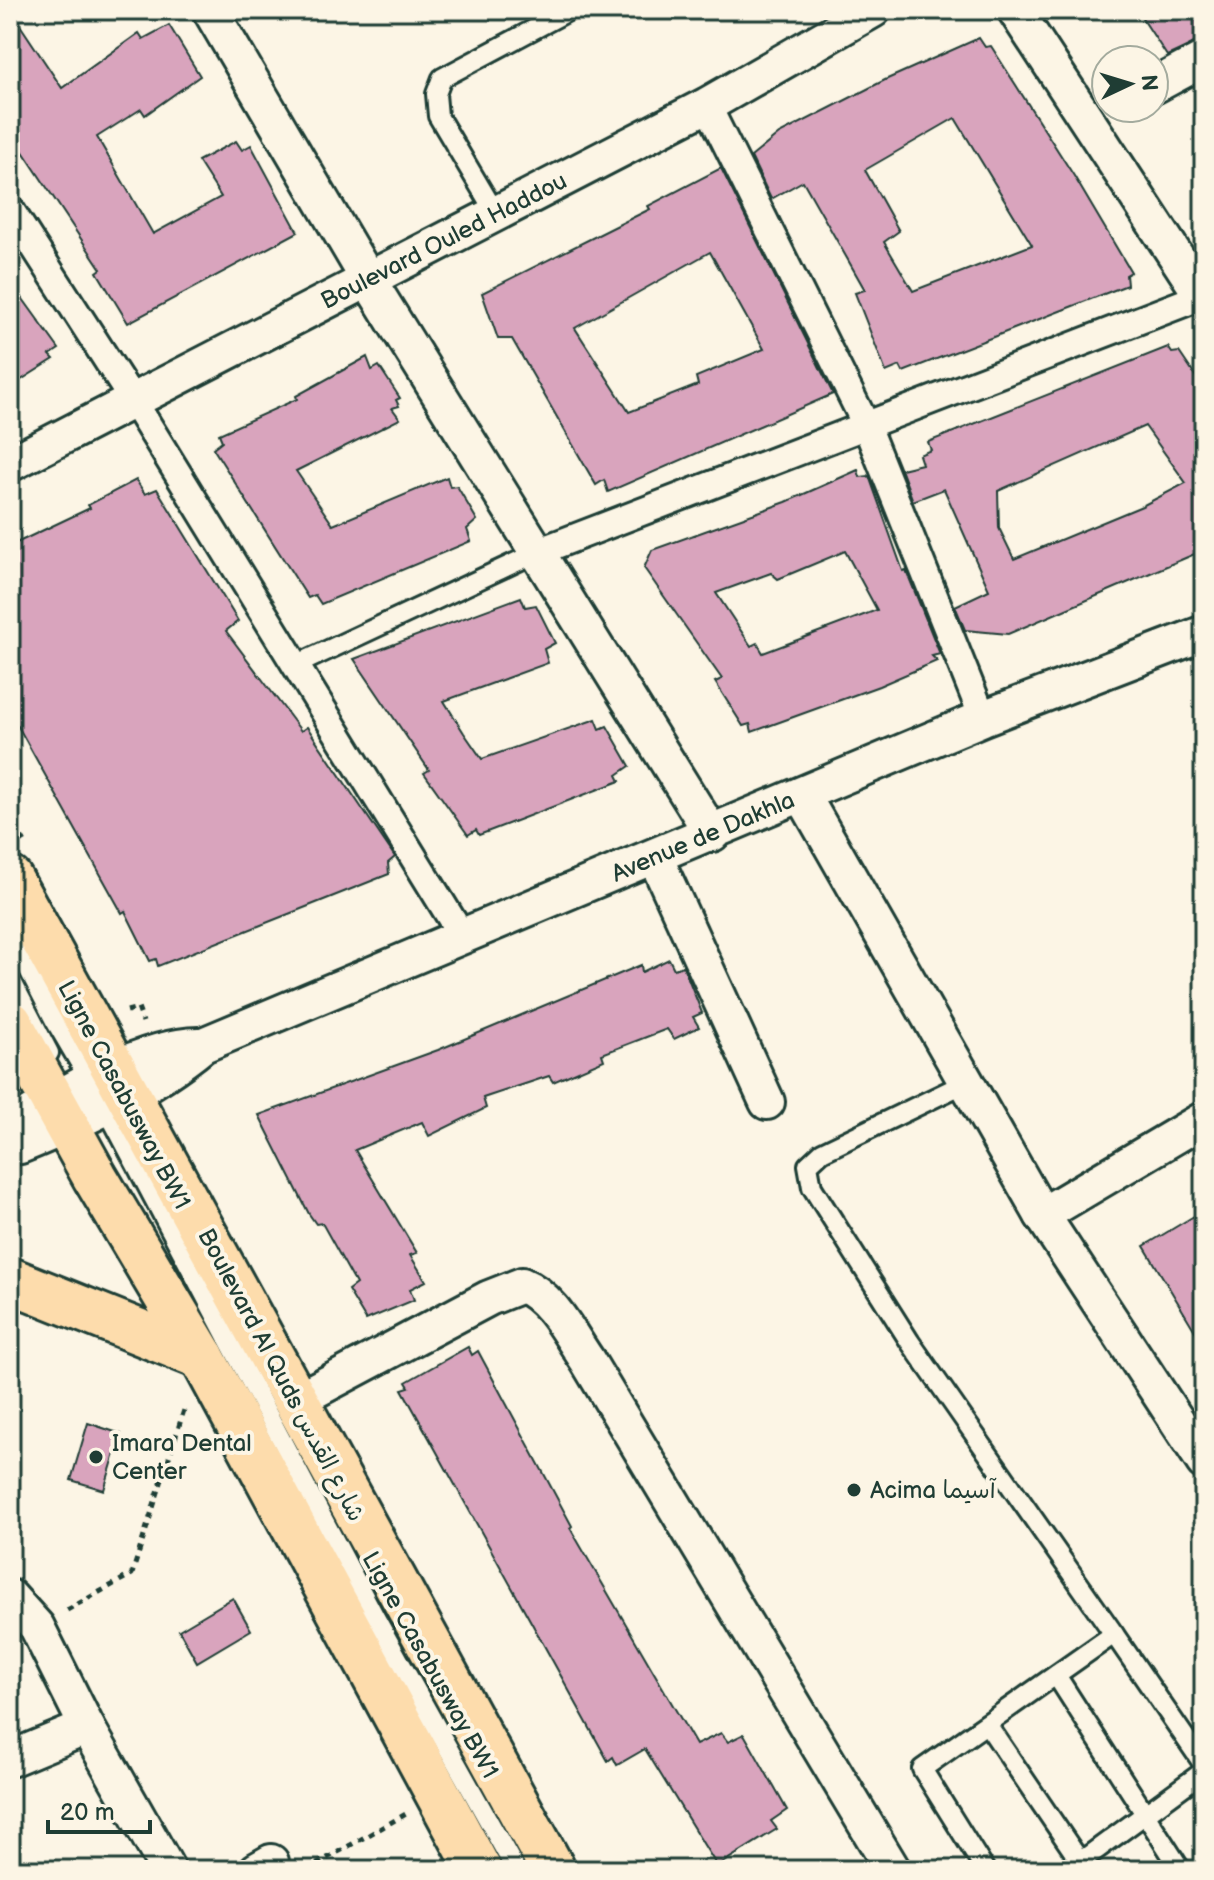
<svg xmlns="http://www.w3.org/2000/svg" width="1214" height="1880" font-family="'Balsamiq Sans','Playpen Sans Arabic',sans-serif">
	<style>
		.building { fill: #d9a4bd; stroke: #1f3d34; stroke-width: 2; fill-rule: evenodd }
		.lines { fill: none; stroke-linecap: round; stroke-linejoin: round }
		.service-casing { stroke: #1f3d34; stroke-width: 24 }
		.pedestrian-casing { stroke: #1f3d34; stroke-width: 32 }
		.minor-casing { stroke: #1f3d34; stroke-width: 40 }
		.primary-casing { stroke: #1f3d34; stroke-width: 50 }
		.path { stroke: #1f3d34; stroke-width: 5; stroke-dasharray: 6 6; stroke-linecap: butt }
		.service { stroke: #fcf5e5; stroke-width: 18 }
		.pedestrian { stroke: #fcf5e5; stroke-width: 26 }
		.minor { stroke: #fcf5e5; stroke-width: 34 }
		.primary { stroke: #fddcac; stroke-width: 44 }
		.poi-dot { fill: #1f3d34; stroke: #fcf5e5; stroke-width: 3 }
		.labels { text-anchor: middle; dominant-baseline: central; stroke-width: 8; stroke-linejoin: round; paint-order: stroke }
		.street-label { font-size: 24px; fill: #1f3d34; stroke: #fcf5e5 }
		.poi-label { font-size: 24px; fill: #1f3d34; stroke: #fcf5e5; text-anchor: start }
	</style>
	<rect width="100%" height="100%" fill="#fcf5e5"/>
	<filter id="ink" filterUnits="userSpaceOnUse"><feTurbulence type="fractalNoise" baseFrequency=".0125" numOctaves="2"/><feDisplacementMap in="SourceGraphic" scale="16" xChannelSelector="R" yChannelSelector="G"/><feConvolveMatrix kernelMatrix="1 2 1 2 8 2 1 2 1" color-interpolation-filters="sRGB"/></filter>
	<g filter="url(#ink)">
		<g class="building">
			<polygon points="10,10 62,88 139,33 143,39 169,25 200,76 145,115 141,109 97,137 153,234 221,197 198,161 236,141 242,150 251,145 298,232 128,323 97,272 101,269 10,132"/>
			<polygon points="1137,10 1204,10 1204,39 1167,56"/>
			<path d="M979 38 985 47 991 46 1074 176 1131 272 1126 275 1127 285 903 372 900 366 886 372 855 293 865 290 803 181 771 199 751 157 779 134 885 80ZM955 118 1032 245 913 291 884 242 899 231 865 170Z"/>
			<path d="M721 168 833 394 608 492 604 480 596 485 512 339H498L482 293 650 209 648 206ZM710 252 764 349 696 377 698 385 629 412 575 328Z"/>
			<polygon points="10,281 59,349 50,355 54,359 10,387"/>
			<path d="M1168 347 1172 353 1179 352 1204 389V550L1008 634 965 630 955 606 989 590 944 489 913 501 901 469 922 464 919 455 931 450 928 442ZM1145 426 1186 483 1142 506 1014 559 999 528 998 491Z"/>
			<polygon points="367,357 372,370 379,366 400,398 396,400 399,406 392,408 400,419 296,471 333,525 447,477 450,487 457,486 477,520 467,529 471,541 321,604 315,595 308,598 213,448 222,441 219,434 297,399 296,396"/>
			<path d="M858 470 860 477 869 476 903 571 906 570 940 654 932 656 937 661 879 686 752 732 750 724 743 726 715 682 722 679 644 568 652 550 786 502ZM845 551 877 610 763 653 757 643 751 646 716 593 771 573 778 579Z"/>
			<polygon points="136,480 145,494 157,489 238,621 226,631 301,731 307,727 395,857 388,863 389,874 158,966 156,959 150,961 125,911 122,913 10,712 10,546 90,508 88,505"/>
			<polygon points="521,597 525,607 536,605 555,643 544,649 548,663 444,701 464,733 482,759 596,719 600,729 607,726 630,766 617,775 620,781 479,835 476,830 468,835 424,773 429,770 354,659"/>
			<polygon points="669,959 674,969 683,966 690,983 702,1013 693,1017 699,1027 674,1039 667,1029 602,1054 604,1060 553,1082 549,1076 483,1098 486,1108 429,1136 422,1122 355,1150 417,1253 410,1255 426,1281 410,1289 414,1300 366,1320 348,1290 356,1284 322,1223 316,1224 309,1214 259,1115 438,1050 641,965 642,972"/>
			<polygon points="1194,1216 1204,1232 1204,1346 1144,1246"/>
			<polygon points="468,1347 472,1355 478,1351 572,1526 570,1528 696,1745 721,1733 728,1742 744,1734 787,1810 771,1821 777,1829 717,1866 645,1749 617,1765 613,1757 608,1761 402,1389 409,1387 406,1382"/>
			<polygon points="88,1423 121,1434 104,1490 71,1480"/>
			<polygon points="233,1598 251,1630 197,1662 179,1630"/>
		</g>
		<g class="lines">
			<defs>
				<g id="service">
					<polyline points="496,214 438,116 436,94 442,78 570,10"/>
					<polyline points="296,665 540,551"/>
					<polyline points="10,933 54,1019 105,1106 376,1619 516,1870"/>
					<polyline points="10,978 49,1053"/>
					<polyline points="965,1083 822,1152 808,1165 812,1187 910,1342 1114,1634"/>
					<polyline points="1056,1675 1181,1870"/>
					<polyline points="987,1724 1086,1870"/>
					<polyline points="985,1870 922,1769 1114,1634 1204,1765"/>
					<polyline points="1069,1870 1204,1771"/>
				</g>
				<g id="pedestrian">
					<polyline points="707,105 865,423 983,718"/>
					<polyline points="10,209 132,399 462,936"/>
					<polyline points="540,551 1202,296"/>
				</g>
				<g id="minor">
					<polyline points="210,10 369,281 712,834"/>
					<polyline points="1015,10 1204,299"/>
					<polyline points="1154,86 1204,59"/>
					<polyline points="10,464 707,105 873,10"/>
					<polyline points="803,796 1042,1215 1204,1462"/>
					<polyline points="655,857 767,1102"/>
					<path d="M10 1127C62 1095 137 1046 199 1045"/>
					<path d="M10 1147 20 1146C84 1120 150 1089 203 1045L983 718 1204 633"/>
					<polyline points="1042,1215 1204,1119"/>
					<path d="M295 1401 489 1298 522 1285C552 1297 569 1334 587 1360L893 1870"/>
					<polyline points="10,1597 37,1627 87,1727 168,1870"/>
					<polyline points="10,1759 87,1727"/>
					<polyline points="257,1870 271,1862"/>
				</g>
				<g id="primary">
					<polyline points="10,879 553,1870"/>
					<polyline points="10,1023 95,1177 202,1357 479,1870"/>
					<polyline points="10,1280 202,1357"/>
				</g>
			</defs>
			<use href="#service" class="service-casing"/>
			<use href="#pedestrian" class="pedestrian-casing"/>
			<use href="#minor" class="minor-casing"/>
			<use href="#primary" class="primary-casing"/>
			<g class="path">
				<polyline points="10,816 25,843"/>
				<polyline points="127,1011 138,1008 143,1022"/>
				<polyline points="67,1610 132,1574 185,1407"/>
				<polyline points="306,1870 406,1814"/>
			</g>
			<use href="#service" class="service"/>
			<use href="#pedestrian" class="pedestrian"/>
			<use href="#minor" class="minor"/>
			<use href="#primary" class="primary"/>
		</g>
	</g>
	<g class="poi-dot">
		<circle cx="96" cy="1457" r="8"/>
		<circle cx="854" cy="1490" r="8"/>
	</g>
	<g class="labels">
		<g class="street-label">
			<text transform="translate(444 241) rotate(-27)">Boulevard Ouled Haddou</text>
			<text transform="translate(703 837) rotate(-23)">Avenue de Dakhla</text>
			<text transform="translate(124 1095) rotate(62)">Ligne Casabusway BW1</text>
			<text transform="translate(281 1375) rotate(62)">Boulevard Al Quds شارع القدس</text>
			<text transform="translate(430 1665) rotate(61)">Ligne Casabusway BW1</text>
		</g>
		<g class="poi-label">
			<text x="112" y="1443">Imara Dental<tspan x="112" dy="28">Center</tspan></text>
			<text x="870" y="1490">Acima آسيما</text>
		</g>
	</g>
	<rect width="1214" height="1880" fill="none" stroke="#fcf5e5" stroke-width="40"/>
	<rect x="20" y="20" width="1174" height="1840" fill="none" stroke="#1f3d34" stroke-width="3" filter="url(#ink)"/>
	<g transform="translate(1130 84) rotate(86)"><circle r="38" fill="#fcf5e5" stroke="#a4ab9e" stroke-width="2"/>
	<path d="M0-6L14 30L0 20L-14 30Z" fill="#1f3d34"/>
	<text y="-12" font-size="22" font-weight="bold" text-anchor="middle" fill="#1f3d34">N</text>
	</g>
	<path d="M48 1820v12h102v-12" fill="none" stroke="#1f3d34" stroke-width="4"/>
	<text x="60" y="1820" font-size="24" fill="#1f3d34" stroke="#fcf5e5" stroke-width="6" paint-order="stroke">20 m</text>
</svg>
